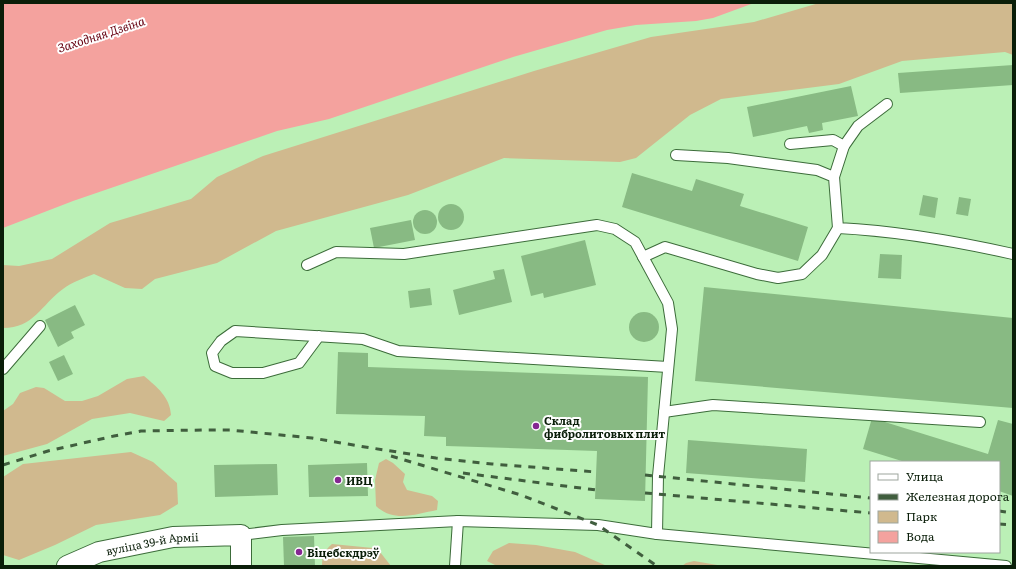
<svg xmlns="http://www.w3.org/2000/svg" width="1016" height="569" font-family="Literata,serif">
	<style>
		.green { fill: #d0b98e }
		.water { fill: #f4a29e }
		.building { fill: #88ba83 }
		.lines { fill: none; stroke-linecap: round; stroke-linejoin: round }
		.lane-casing { stroke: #3c6c3a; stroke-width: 12 }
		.street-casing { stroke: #3c6c3a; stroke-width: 22 }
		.lane { stroke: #fff; stroke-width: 10 }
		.street { stroke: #fff; stroke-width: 20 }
		.rail { stroke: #405e3e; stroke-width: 3; stroke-dasharray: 7 7; stroke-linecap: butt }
		.poi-dot { fill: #852792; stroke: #fff; stroke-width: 1.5 }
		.labels { text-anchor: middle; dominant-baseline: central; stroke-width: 4; stroke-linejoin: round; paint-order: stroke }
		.poi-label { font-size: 11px; font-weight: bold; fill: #0a1e09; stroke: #fff; text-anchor: start }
		.street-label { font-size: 11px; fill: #0a1e09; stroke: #fff }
		.water-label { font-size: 12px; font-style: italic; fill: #670312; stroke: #fff }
	</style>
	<rect width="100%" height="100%" fill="#bbf0b6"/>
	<g class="green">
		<path d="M819 3H1013V55L1005 52 902 61 839 84 721 99 690 115 636 158 620 162 504 158 408 195 276 231 217 263 155 279 142 289 125 288 94 274C84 278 72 282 63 289 41 305 34 328 3 328V265L19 266 52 259 110 223 191 199 217 177 263 156 534 71 651 37 754 22Z"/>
		<path d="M144 376C157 387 170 397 171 415L164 421 130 413 92 419 47 444 3 456V411L13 404 20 393 36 387 44 388 65 401H82L98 396 127 379Z"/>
		<polygon points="131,452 153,462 177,483 178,504 160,515 96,525 55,545 19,560 3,555 3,477 23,464"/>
		<path d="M386 459 393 463 405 474 403 482 407 490 432 496 438 501 437 510C416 514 394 523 376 506L375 480 379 463Z"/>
		<polygon points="509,543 536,545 575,552 607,566 497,566 487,561 493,551"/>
		<path d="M332 544 373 548 380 552 391 566H322C322 556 324 551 332 544Z"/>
		<polygon points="694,561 723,566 682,566 686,563"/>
	</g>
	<polygon class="water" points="3,3 754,3 713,18 696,21 636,25 607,30 513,57 329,119 277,131 73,201 3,228"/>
	<g class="building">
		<polygon points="1013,65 1013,85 900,93 898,73"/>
		<polygon points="851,86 858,116 822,123 823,130 809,133 807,126 753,137 747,107"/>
		<polygon points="632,173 692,191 696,179 744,194 740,206 808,227 798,261 622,207"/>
		<polygon points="923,195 938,198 935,218 919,215"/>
		<polygon points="959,197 971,199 968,216 956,214"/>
		<circle cx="451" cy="217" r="13"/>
		<circle cx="425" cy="222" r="12"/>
		<polygon points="411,220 415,240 374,248 370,228"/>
		<polygon points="585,240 596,285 544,298 543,293 531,296 521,256"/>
		<polygon points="880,254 902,255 901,279 878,278"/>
		<polygon points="504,269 512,302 459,315 453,290 495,279 493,271"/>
		<polygon points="704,287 1013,318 1013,408 695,381"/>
		<polygon points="430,288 432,305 410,308 408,291"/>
		<polygon points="75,305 85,325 71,332 74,338 58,347 45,320"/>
		<circle cx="644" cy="327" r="15"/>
		<polygon points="338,352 368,353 368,367 648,377 645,501 595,499 597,451 446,446 446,437 424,436 425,416 336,414"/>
		<polygon points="64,355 73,374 58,381 49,362"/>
		<polygon points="872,418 988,454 998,420 1013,424 1013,496 999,491 999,462 905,462 863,449"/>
		<polygon points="688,440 807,449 805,482 686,473"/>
		<polygon points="367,463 368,496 309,497 308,465"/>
		<polygon points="277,464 278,495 215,497 214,465"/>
		<polygon points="314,536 315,566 284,566 283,537"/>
	</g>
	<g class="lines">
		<defs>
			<g id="lane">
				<polyline points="790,144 833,140 844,146"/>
				<path d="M676 155 728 158 817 170 834 177 838 228C898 231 955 241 1013 254"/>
				<polyline points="834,177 844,146 858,126 887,104"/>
				<polyline points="643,257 665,247 757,274 778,278 802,274 822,255 838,228"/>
				<polyline points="307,265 336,252 404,254 597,225 615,229 635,242 668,303 672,329 658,476 657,534"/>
				<polyline points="319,336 299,363 263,373 232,373 215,366 212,353 221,341 235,331 363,339 398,351 668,367"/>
				<polyline points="3,369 40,326"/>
				<polyline points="664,412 713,405 980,422"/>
				<polyline points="241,535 282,530 458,521 598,525 657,534 1006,566"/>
				<polyline points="455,566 458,521"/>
			</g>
			<g id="street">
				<path id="s1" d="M67 566 99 552 173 537 241 535V566"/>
			</g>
		</defs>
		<use href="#lane" class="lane-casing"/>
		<use href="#street" class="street-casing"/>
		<use href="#lane" class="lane"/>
		<use href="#street" class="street"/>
		<g class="rail">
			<polyline points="391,456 521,495 598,525 657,566"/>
			<polyline points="3,465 48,451 114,436 141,431 203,430 230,430 312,438 365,447 436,458 492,464 596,472"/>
			<polyline points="463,473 596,490"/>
			<polyline points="645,475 871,498"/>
			<polyline points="645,493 871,513"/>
			<polyline points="999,511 1013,513"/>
			<polyline points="999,524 1013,525"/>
		</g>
	</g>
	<g class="poi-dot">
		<circle cx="536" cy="426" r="4"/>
		<circle cx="338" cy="480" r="4"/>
		<circle cx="299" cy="552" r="4"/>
	</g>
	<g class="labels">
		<g class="poi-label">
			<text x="544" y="420">Склад<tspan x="544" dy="13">фибролитовых плит</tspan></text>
			<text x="346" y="480">ИВЦ</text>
			<text x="307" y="552">Віцебскдрэў</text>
		</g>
		<g class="street-label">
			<text stroke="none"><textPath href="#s1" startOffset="89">вуліца 39-й Арміі</textPath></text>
		</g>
		<g class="water-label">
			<text transform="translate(101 34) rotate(-18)">Заходняя Дзвіна</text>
		</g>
	</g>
	<rect width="1016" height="569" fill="none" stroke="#0a1e09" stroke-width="8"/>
	<rect x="870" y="461" width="130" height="92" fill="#ffffff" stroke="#9da59d"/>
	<rect x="878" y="474" width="20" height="6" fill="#ffffff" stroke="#9da59d"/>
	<text x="906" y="481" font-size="12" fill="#0a1e09">Улица</text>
	<rect x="878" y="494" width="20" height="6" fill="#405e3e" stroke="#9da59d"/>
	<text x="906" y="501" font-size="12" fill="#0a1e09">Железная дорога</text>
	<rect x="878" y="511" width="20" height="12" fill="#d0b98e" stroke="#9da59d"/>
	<text x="906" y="521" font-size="12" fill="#0a1e09">Парк</text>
	<rect x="878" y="531" width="20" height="12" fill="#f4a29e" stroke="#9da59d"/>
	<text x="906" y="541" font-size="12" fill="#0a1e09">Вода</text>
</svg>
